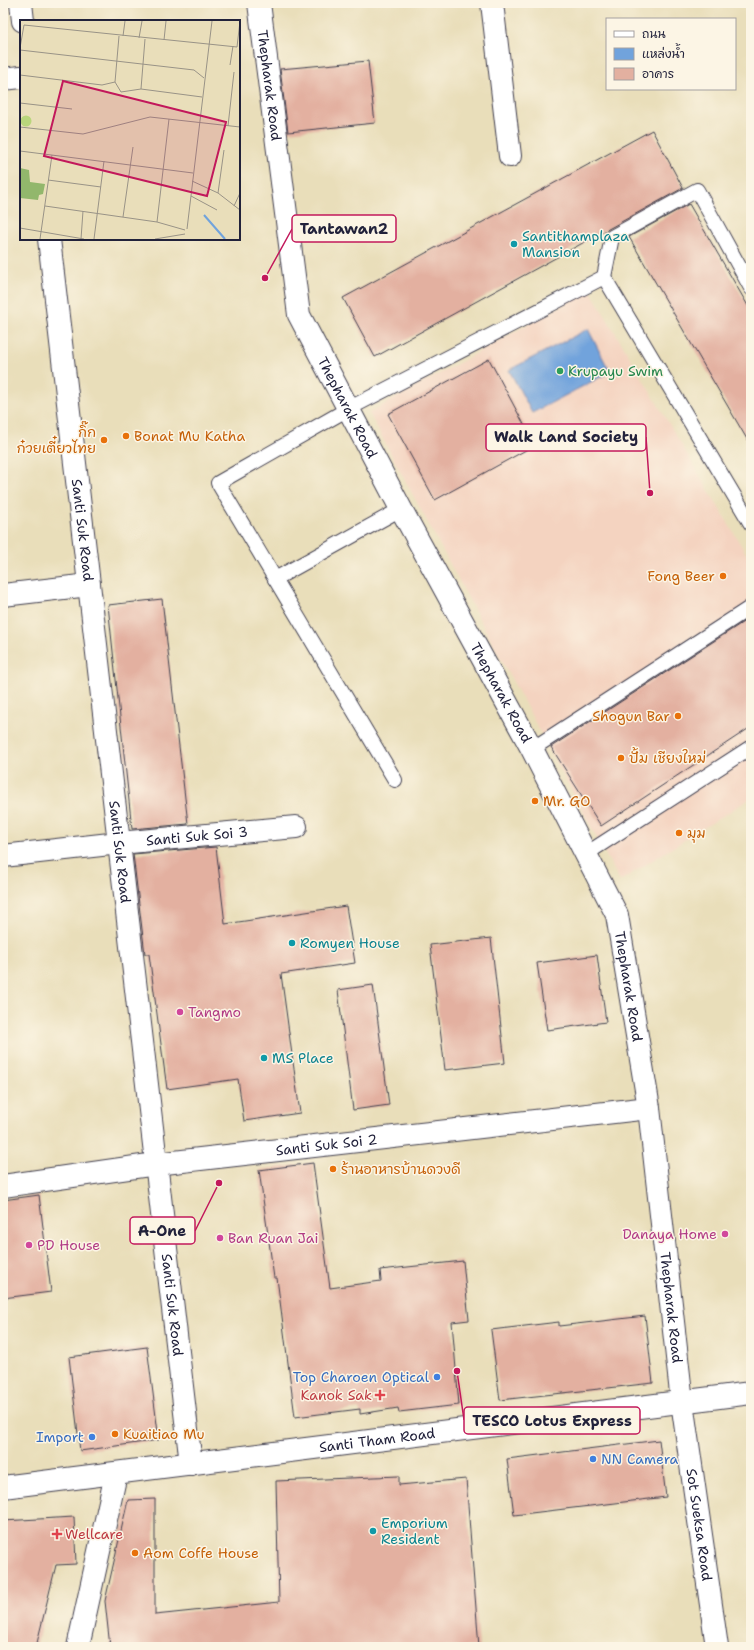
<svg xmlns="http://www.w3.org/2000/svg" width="754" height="1650" font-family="'Shantell Sans','Playpen Sans Thai',sans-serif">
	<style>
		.built { fill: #f4d3c0 }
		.water { fill: #71a3dc; stroke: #4a628c }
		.building { fill: #e3b0a0 }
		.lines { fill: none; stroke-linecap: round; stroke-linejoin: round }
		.service-casing { stroke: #403e4e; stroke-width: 16 }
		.minor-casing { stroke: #403e4e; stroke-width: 24 }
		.service { stroke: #fff; stroke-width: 14 }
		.minor { stroke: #fff; stroke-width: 22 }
		.culture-dot { fill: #0f9aa8; stroke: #fcf5e5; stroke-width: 1.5 }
		.leisure-dot { fill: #2e9e5b; stroke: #fcf5e5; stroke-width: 1.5 }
		.food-dot { fill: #e8710a; stroke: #fcf5e5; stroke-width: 1.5 }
		.hotel-dot { fill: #d1479c; stroke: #fcf5e5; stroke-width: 1.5 }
		.shop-dot { fill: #3f7fe0; stroke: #fcf5e5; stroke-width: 1.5 }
		.health-dot { fill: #e0444e; stroke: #fcf5e5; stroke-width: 1.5 }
		.labels { text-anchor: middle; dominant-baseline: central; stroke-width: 3; stroke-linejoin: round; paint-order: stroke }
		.street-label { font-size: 14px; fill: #22223b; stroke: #fcf5e5 }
		.culture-label { font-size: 14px; fill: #0d838f; stroke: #fcf5e5; text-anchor: start }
		.leisure-label { font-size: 14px; fill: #27864d; stroke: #fcf5e5; text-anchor: start }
		.food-label { font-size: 14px; fill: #c56008; stroke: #fcf5e5; text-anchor: start }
		.hotel-label { font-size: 14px; fill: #b23c85; stroke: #fcf5e5; text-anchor: start }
		.shop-label { font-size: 14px; fill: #366cbe; stroke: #fcf5e5; text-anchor: end }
		.health-label { font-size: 14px; fill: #be3a42; stroke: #fcf5e5; text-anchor: end }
		.inset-river { fill: none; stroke: #71a3dc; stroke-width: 2 }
		.inset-road { fill: none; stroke: #999387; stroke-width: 1 }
		.view { fill: #c2185b; fill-opacity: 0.15; stroke: #c2185b; stroke-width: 2 }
		.inset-edge { fill: none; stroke: #22223b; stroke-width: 2 }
		.leader { fill: none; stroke: #c2185b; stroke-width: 1.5 }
		.callout-dot { fill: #c2185b; stroke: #fcf5e5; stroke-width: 1.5 }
		.callout { fill: #fcf5e5; stroke: #c2185b; stroke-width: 1.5 }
		.callout-label { font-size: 15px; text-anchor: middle; font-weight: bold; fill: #22223b }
	</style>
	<rect width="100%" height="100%" fill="#fcf5e5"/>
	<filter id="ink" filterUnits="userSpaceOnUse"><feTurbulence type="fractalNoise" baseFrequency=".025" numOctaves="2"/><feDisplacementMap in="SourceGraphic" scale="8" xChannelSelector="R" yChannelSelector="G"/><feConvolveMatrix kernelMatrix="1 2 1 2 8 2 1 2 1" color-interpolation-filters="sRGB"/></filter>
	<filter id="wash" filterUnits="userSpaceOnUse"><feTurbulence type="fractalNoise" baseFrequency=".012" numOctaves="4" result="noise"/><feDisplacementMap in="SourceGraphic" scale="16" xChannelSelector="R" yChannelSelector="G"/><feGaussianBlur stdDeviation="0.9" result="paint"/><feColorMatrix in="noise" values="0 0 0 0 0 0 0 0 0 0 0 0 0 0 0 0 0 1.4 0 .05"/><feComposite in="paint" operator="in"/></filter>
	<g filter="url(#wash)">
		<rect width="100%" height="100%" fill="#e9deba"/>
		<polygon class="built" points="590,290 751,562 751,798 620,881 369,413"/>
		<polygon class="water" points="588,329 610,372 532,413 509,370"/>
		<g id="blocks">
			<g class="building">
				<polygon points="368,61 375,123 288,132 280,69"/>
				<polygon points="652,130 683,188 375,357 343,298"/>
				<polygon points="689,204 751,311 751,446 629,237"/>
				<polygon points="489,359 535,445 435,500 388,414"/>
				<polygon points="162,599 188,824 132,829 108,605"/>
				<polygon points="751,617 751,727 601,826 551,747"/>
				<polygon points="216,847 225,924 346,906 355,963 281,974 300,1113 244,1121 238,1079 167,1089 149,954 145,954 133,854"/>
				<polygon points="491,938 505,1063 445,1070 430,945"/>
				<polygon points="597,955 606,1022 547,1030 537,963"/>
				<polygon points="373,985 389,1105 353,1110 338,990"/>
				<polygon points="313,1163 330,1288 381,1281 380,1270 463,1261 469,1320 452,1322 459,1405 399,1412 398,1408 360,1414 360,1409 295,1417 277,1278 274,1278 259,1170"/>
				<polygon points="39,1195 51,1292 3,1298 3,1200"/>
				<polygon points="645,1316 653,1383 500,1400 491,1330 559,1322 559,1326"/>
				<polygon points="147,1347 159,1440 80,1451 69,1357"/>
				<polygon points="659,1440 666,1497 514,1515 507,1459"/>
				<polygon points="399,1476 399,1485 466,1479 479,1647 110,1647 105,1601 128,1500 155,1499 155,1615 279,1602 276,1481"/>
				<polygon points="74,1517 76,1564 56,1565 36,1647 3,1647 3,1521"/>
			</g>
		</g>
	</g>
	<g filter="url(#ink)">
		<use href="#blocks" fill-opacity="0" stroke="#403e4e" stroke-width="1"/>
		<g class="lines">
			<defs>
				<g id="service">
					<polyline points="604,277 612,237 697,190 751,288"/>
					<polyline points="275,579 401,509"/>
					<polyline points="532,749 751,607"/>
					<polyline points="395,780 218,483 348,409 604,277 751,524"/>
					<polyline points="586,854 751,747"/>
				</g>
				<g id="minor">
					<polyline points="21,3 23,21"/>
					<path id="s1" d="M259 3 299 315 401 509 532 749 617 915 649 1108 682 1402 717 1647"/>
					<polyline points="492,3 510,156"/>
					<polyline points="3,79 21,77"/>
					<path id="s2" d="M49 239 191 1464"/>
					<polyline points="3,595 89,585"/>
					<path id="s3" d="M3 856 119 843 296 827"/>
					<path id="s4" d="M3 1186 156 1164 649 1108"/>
					<path id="s5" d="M3 1487 751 1393"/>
					<polyline points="78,1647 116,1474"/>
				</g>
			</defs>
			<use href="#service" class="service-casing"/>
			<use href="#minor" class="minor-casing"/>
			<use href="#service" class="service"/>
			<use href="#minor" class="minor"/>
		</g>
	</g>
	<g class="culture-dot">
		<circle cx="514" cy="244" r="4"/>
		<circle cx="292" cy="943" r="4"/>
		<circle cx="264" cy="1058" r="4"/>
		<circle cx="373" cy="1531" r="4"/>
	</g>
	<circle class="leisure-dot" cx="560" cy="371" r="4"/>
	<g class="food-dot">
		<circle cx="126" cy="436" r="4"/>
		<circle cx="104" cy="440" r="4"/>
		<circle cx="723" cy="576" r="4"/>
		<circle cx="678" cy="716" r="4"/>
		<circle cx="621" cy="758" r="4"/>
		<circle cx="535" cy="801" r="4"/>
		<circle cx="679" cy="833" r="4"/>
		<circle cx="333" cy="1169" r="4"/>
		<circle cx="115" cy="1434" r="4"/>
		<circle cx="135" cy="1553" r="4"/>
	</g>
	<g class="hotel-dot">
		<circle cx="180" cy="1012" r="4"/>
		<circle cx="725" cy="1234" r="4"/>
		<circle cx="220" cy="1238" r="4"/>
		<circle cx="29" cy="1245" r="4"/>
	</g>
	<g class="shop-dot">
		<circle cx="437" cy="1377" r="4"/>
		<circle cx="92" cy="1437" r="4"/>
		<circle cx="593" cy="1459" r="4"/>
	</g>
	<g class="health-dot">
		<path d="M378 1389h4v4h4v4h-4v4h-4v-4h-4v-4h4z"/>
		<path d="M55 1528h4v4h4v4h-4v4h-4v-4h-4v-4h4z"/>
	</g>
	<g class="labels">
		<g class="street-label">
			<text stroke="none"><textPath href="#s1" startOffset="83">Thepharak Road</textPath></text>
			<text stroke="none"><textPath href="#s1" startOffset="419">Thepharak Road</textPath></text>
			<text stroke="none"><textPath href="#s2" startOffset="293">Santi Suk Road</textPath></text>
			<text stroke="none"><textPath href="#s1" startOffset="743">Thepharak Road</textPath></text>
			<text stroke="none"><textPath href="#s3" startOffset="195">Santi Suk Soi 3</textPath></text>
			<text stroke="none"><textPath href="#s2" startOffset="617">Santi Suk Road</textPath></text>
			<text stroke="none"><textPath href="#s1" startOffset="1066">Thepharak Road</textPath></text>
			<text stroke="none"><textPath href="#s4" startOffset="326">Santi Suk Soi 2</textPath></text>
			<text stroke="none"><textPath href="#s2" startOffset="1073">Santi Suk Road</textPath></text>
			<text stroke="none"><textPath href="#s1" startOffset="1390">Thepharak Road</textPath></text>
			<text stroke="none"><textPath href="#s5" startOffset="377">Santi Tham Road</textPath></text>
			<text stroke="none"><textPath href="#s1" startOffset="1609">Sot Sueksa Road</textPath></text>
		</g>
		<g class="culture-label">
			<text x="522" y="236">Santithamplaza<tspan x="522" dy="16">Mansion</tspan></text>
			<text x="300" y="943">Romyen House</text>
			<text x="272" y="1058">MS Place</text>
			<text x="381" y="1523">Emporium<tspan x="381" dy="16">Resident</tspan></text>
		</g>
		<g class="leisure-label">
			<text x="568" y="371">Krupayu Swim</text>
		</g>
		<g class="food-label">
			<text x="96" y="432" text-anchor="end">กิ๊ก<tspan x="96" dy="16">ก๋วยเตี๋ยวไทย</tspan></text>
			<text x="134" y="436">Bonat Mu Katha</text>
			<text x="715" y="576" text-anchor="end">Fong Beer</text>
			<text x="670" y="716" text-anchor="end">Shogun Bar</text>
			<text x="629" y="758">ปั้ม เชียงใหม่</text>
			<text x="543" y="801">Mr. GO</text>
			<text x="687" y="833">มุม</text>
			<text x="341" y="1169">ร้านอาหารบ้านดวงดี</text>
			<text x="123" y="1434">Kuaitiao Mu</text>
			<text x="143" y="1553">Aom Coffe House</text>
		</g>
		<g class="hotel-label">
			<text x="188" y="1012">Tangmo</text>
			<text x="717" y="1234" text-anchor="end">Danaya Home</text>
			<text x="228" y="1238">Ban Ruan Jai</text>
			<text x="37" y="1245">PD House</text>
		</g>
		<g class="shop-label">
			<text x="429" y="1377">Top Charoen Optical</text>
			<text x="84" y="1437">Import</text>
			<text x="601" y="1459" text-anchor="start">NN Camera</text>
		</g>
		<g class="health-label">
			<text x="372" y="1395">Kanok Sak</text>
			<text x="65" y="1534" text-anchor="start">Wellcare</text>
		</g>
	</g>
	<g transform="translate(20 20)">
		<rect width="220" height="220" fill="#e9deba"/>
		<path d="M0.5 101a5.5 5.5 0 1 1 11 0a5.5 5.5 0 1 1-11 0Z" fill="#b9d67c"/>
		<path d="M0 148 9 150 10 162 25 164 23 174 19 175 18 180 0 178Z" fill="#92b76c"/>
		<path class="inset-river" d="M184 195 205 219"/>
		<path class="inset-road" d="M99 16 95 62 101 72 121 69 182 77M103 16 105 1M119 18 122 1M144 20 146 1M0 28 4 5 217 27 220 1M0 30 174 50 184 58M210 45 213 26M0 55 82 65 95 62M121 69 125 19M0 83 52 89M208 106 214 52M0 107 63 114 130 97 220 107M0 131 173 153M28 160 81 167M172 161 198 173 220 190M198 173 204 130M171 176 197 190M25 186 137 202 165 210M214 186 220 173M103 197 113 127M137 202 149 99M0 208 64 219M167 209 192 1M20 219 32 135M61 219 63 191M74 219 84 141M135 219 165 214"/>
		<path class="view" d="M43 61 206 102 187 176 24 136Z"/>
		<rect width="220" height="220" class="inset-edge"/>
	</g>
	<path class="leader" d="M265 278L292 229M650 493L646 437M219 1183L195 1231M457 1371L464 1420"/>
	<g class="callout-dot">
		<circle cx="265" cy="278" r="4"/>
		<circle cx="650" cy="493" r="4"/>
		<circle cx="219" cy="1183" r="4"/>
		<circle cx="457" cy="1371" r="4"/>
	</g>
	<g class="callout">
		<rect x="292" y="215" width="104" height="27" rx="4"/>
		<rect x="486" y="424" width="160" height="27" rx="4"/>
		<rect x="130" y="1217" width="65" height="27" rx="4"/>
		<rect x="464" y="1407" width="176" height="27" rx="4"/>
	</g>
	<g class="callout-label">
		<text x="344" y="234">Tantawan2</text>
		<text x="566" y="442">Walk Land Society</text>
		<text x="162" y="1236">A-One</text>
		<text x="552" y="1426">TESCO Lotus Express</text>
	</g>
	<rect width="754" height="1650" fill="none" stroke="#fcf5e5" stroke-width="16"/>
	<rect x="606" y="18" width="130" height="72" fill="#fcf5e5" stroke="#a5a1a1"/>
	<rect x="614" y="31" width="20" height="6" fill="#ffffff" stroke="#a5a1a1"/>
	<text x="642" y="38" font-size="12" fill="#22223b">ถนน</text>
	<rect x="614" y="48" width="20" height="12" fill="#71a3dc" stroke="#a5a1a1"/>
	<text x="642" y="58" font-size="12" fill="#22223b">แหล่งน้ำ</text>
	<rect x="614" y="68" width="20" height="12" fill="#e3b0a0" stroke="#a5a1a1"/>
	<text x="642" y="78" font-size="12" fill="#22223b">อาคาร</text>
</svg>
